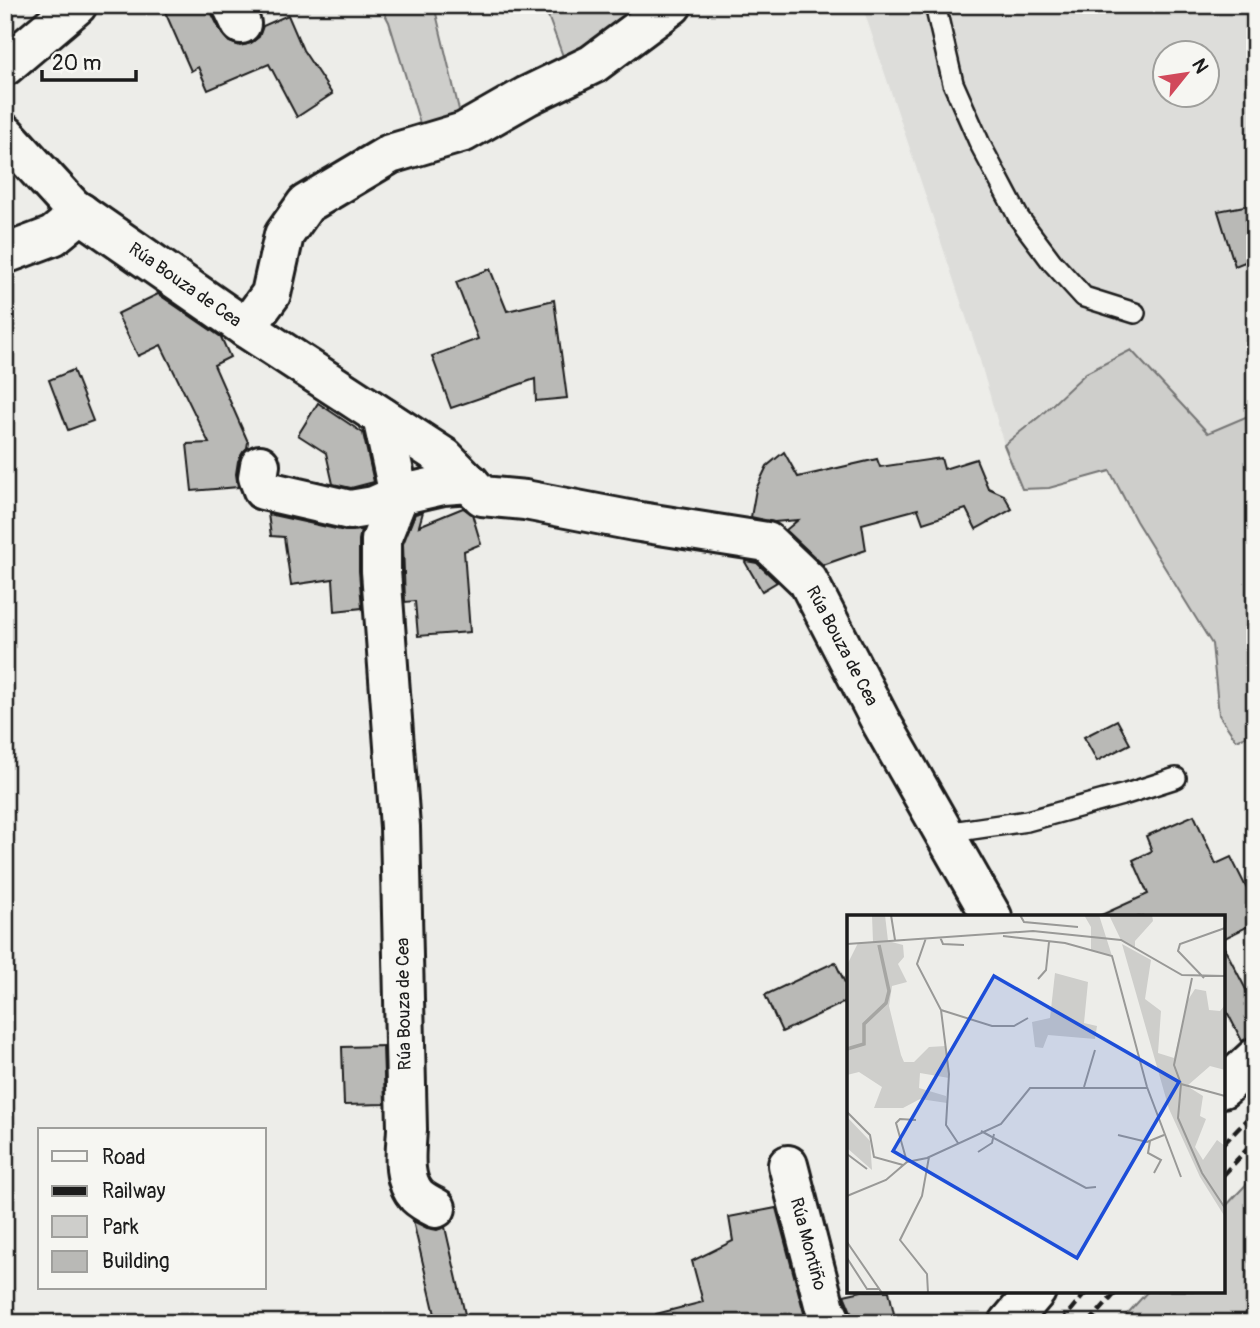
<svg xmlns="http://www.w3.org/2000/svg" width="1260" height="1328" font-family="Pangolin,sans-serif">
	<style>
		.built { fill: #ddddda; fill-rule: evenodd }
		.green { fill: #cececb; stroke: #757574; stroke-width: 2 }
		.building { fill: #b9b9b6; stroke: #1c1c1c; stroke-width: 2 }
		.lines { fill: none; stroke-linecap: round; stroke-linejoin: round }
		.lane-casing { stroke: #1c1c1c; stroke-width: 24 }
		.street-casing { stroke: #1c1c1c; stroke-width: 44 }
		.lane { stroke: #f6f6f2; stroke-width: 19 }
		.street { stroke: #f6f6f2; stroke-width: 38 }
		.rail { stroke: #1c1c1c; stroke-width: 5; stroke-dasharray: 10 5; stroke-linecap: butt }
		.labels { text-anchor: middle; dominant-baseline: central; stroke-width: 5; stroke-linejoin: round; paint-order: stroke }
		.street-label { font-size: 18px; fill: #1c1c1c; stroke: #f6f6f2 }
		.inset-river { fill: none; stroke: #a6a6a3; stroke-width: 3.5 }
		.inset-road { fill: none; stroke: #999997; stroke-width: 2 }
		.view { fill: #1d4ed8; fill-opacity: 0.15; stroke: #1d4ed8; stroke-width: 3.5 }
		.inset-edge { fill: none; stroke: #1c1c1c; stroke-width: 3.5 }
	</style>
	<rect width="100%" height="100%" fill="#edede9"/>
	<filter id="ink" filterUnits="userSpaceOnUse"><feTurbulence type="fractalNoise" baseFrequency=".0143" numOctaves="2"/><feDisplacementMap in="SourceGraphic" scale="14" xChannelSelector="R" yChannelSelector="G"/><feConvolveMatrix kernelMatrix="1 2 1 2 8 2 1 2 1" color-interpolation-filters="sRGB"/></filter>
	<g filter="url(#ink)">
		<path class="built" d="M862 5H1255V413L1208 433 1086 373 1004 445 977 350ZM1166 52H1208V94H1166Z"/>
		<g class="green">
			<polygon points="380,5 434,5 461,118 426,143 389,22"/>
			<polygon points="544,5 666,5 570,75"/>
			<polygon points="1131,350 1208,433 1255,413 1255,733 1236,740 1219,715 1212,644 1136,521 1110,471 1049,488 1022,489 1004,445 1040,416 1086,373"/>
			<polygon points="1255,1175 1255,1323 1119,1323 1148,1291 1223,1291 1223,1209"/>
		</g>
		<g class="building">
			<polygon points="162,5 210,5 212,14 222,34 229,42 240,46 251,43 259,37 263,26 288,15 303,50 332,94 297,117 269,64 208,90 198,67 191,71"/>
			<polygon points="1255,204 1255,258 1235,266 1218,211"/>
			<polygon points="490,269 507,311 554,300 567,398 536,401 535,379 451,408 432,356 478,339 456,282"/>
			<polygon points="158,294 221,337 230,357 214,365 248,442 247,448 243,452 238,461 236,474 238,487 192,491 187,444 209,443 161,345 138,356 117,314"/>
			<polygon points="73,370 93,421 68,430 49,380"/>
			<polygon points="318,403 363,433 374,482 351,488 333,484 326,453 298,435"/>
			<polygon points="784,452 798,477 877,459 880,467 941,458 944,469 976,459 988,488 1004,495 1012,509 976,529 966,509 923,523 918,509 862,524 866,550 823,565 786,530 798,520 774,522 751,517 756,489 767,466"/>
			<polygon points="463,508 472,514 481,544 464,551 470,632 418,636 415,601 405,602 403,544 415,514 423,512 419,526"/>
			<polygon points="268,514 345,531 361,530 359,540 359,571 362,608 335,611 333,579 291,585 284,537 271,536"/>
			<polygon points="746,561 757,563 777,582 762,591 745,562"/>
			<polygon points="1117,720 1130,744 1097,761 1084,737"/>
			<polygon points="1194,815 1216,864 1231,857 1255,905 1255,923 1223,939 1223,917 1097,917 1148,894 1133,860 1152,851 1146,836"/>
			<polygon points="1223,945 1255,1007 1255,1037 1249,1037 1242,1041 1223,1004"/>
			<polygon points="835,962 849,991 849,1000 782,1032 765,995"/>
			<polygon points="383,1046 385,1104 344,1105 342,1047"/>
			<polygon points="776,1208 804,1313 808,1323 658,1323 656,1314 703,1302 692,1261 733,1241 729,1217"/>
			<polygon points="413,1221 427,1228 437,1230 445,1227 467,1323 437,1323"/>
			<polygon points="862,1291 889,1291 896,1323 854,1323 852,1314 844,1295"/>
		</g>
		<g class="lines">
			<defs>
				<g id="lane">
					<polyline points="935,5 953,83 980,144 1019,218 1052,262 1084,297 1135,313"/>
					<polyline points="945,833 1027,821 1126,794 1176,778"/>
				</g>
				<g id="street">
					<polyline points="232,5 241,24"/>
					<polyline points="5,66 77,5"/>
					<polyline points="5,134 72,207 246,328 445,458 482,496 525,500 634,521 767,542 808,581 881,722 992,917"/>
					<polyline points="5,254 53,236 81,213"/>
					<polyline points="246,328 271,294 284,235 306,204 390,154 464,132 527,96 593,64 672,5"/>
					<path d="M382 417 399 495 381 540V571L400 827 407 1129C406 1150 401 1179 417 1196 422 1201 430 1205 436 1208"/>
					<polyline points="260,465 258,477 263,490 350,510 374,506 399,495 443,485 470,483"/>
					<polyline points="1223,1088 1255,1058"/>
					<polyline points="788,1165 825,1308 832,1323"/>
					<polyline points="1009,1323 1036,1291"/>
				</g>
			</defs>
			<use href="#lane" class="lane-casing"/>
			<use href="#street" class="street-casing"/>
			<use href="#lane" class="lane"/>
			<use href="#street" class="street"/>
			<g class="rail">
				<polyline points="1223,1144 1255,1111"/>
				<polyline points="1223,1175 1255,1141"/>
				<polyline points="1060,1323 1087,1291"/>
				<polyline points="1089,1323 1117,1291"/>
			</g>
		</g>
	</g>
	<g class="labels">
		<g class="street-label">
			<text transform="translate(185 285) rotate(35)">Rúa Bouza de Cea</text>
			<text transform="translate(842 646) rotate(62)">Rúa Bouza de Cea</text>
			<text transform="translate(404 1004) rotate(-91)">Rúa Bouza de Cea</text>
			<text transform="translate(808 1244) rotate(75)">Rúa Montiño</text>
		</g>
	</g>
	<g transform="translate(847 915)">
		<rect width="378" height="378" fill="#edede9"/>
		<path d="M25 0H38L41 26 56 30 57 42 51 49 60 67 45 71 42 91 54 140 57 147H67L82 132 99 131 102 163 73 158 72 173 99 181 100 188 73 184 56 193H27L35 172 12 157 0 160V50L11 28 26 27ZM237 0H252L265 41 244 35V12ZM262 0H305L306 6 288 26V32L274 25ZM275 29 304 45 298 84 314 96 311 138 327 143 341 85 348 74 359 76 362 95 373 96 378 90V155L363 151 340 171 356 181 353 201 359 204 348 232 356 245 370 225 378 231V302L353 262 322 194ZM208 58 241 67 237 108 250 111 248 124 201 120 196 133 188 132 185 107 203 103ZM0 202 23 226 25 255 0 233Z" fill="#cececb"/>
		<path class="inset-river" d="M0 134 17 129V109L39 88 42 76 32 30"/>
		<path class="inset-road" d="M44 0 48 25M173 0 177 7 231 12M156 21 218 28 265 41 300 172 334 262M93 22 96 29 117 30M79 23 70 49 94 95 102 159 99 210 111 228M0 29 186 16 274 25 335 60 378 61M345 63 327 150 334 169 331 203 355 258 378 293M357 63 331 36 333 29 378 13M191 64 199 55 202 27M94 95 145 111H167L181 103M334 169 378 181M237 172 248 135M0 197 23 220 27 242 56 250M134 216 239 273 249 272M271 220 300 227 317 220M303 226 301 238 314 245 307 258M131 237 145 228 147 219M0 239 20 254M60 247 49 208 53 204 69 205M0 281 39 265 60 247 80 243 154 209 183 173H300M0 327 35 378M0 343 20 374H32M81 378 80 359 53 325 75 281 82 242"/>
		<path class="view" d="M147 61 332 167 230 343 46 236Z"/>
		<rect width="378" height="378" class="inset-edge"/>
	</g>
	<rect width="1260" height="1328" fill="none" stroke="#f6f6f2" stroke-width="28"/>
	<rect x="14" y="14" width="1232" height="1300" fill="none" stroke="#1c1c1c" stroke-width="2.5" filter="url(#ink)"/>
	<rect x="38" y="1128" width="228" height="161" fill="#f6f6f2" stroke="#9f9f9c" stroke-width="2"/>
	<rect x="52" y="1151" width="35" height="10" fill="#f6f6f2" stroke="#9f9f9c" stroke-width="2"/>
	<text x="102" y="1164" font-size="21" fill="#1c1c1c">Road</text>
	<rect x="52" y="1186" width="35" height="10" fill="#1c1c1c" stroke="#9f9f9c" stroke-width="2"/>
	<text x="102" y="1198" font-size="21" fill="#1c1c1c">Railway</text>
	<rect x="52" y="1216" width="35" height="21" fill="#cececb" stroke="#9f9f9c" stroke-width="2"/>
	<text x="102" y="1234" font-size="21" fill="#1c1c1c">Park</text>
	<rect x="52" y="1251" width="35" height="21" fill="#b9b9b6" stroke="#9f9f9c" stroke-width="2"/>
	<text x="102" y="1268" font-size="21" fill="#1c1c1c">Building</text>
	<g transform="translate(1186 74) rotate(60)"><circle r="33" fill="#f6f6f2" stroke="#9f9f9c" stroke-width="2"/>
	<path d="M0-5L12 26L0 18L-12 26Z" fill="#d1495b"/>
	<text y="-10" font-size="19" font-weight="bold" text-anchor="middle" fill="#1c1c1c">N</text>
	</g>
	<path d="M42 70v10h94v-10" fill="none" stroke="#1c1c1c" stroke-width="3.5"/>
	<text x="52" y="70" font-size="21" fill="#1c1c1c" stroke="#f6f6f2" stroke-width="5" paint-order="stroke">20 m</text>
</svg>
